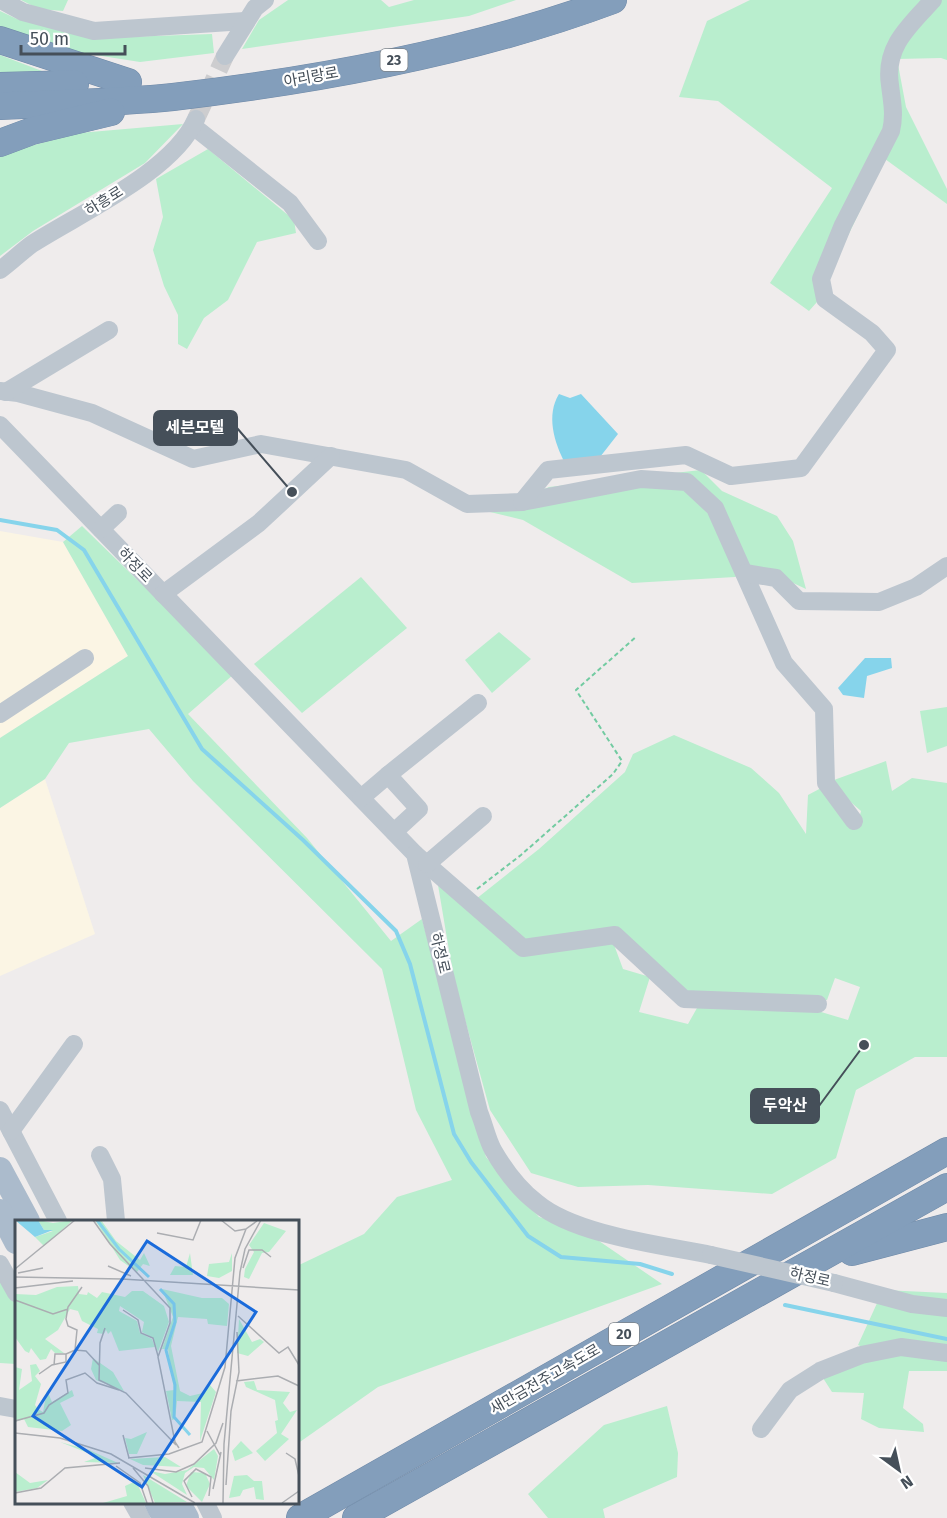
<svg xmlns="http://www.w3.org/2000/svg" width="947" height="1518" font-family="'Fira Sans','Noto Sans KR',sans-serif">
	<style>
		.commercial { fill: #fbf5e4 }
		.green { fill: #b9eece }
		.water { fill: #86d4eb }
		.lines { fill: none; stroke-linecap: round; stroke-linejoin: round }
		.stream { stroke: #86d4eb; stroke-width: 4 }
		.minor-tunnel { stroke: #cdcdcf; stroke-width: 18; stroke-dasharray: 18 9; stroke-linecap: butt }
		.highway-casing { stroke: #6f89a7; stroke-width: 28 }
		.path { stroke: #72cba1; stroke-width: 2; stroke-dasharray: 4.5 3; stroke-linecap: butt }
		.minor { stroke: #bdc6cf; stroke-width: 18 }
		.major { stroke: #abbbcc; stroke-width: 24 }
		.highway { stroke: #839ebb; stroke-width: 27 }
		.minor-bridge { stroke: #bdc6cf; stroke-width: 18 }
		.labels { text-anchor: middle; dominant-baseline: central; stroke-width: 4.5; stroke-linejoin: round; paint-order: stroke }
		.shield { fill: #fff; stroke: #7d848b; stroke-width: 1.5 }
		.shield-label { font-size: 14px; font-weight: bold; fill: #454f59 }
		.street-label { font-size: 15px; fill: #454f59; stroke: #fff }
		.inset-river { fill: none; stroke: #86d4eb; stroke-width: 3 }
		.inset-road { fill: none; stroke: #abadb1; stroke-width: 1.5 }
		.view { fill: #1a6bdb; fill-opacity: 0.15; stroke: #1a6bdb; stroke-width: 3 }
		.inset-edge { fill: none; stroke: #454f59; stroke-width: 3 }
		.leader { fill: none; stroke: #454f59; stroke-width: 2 }
		.callout-dot { fill: #454f59; stroke: #fff; stroke-width: 2 }
		.callout { fill: #454f59; stroke: #454f59; stroke-width: 2 }
		.callout-label { font-size: 16px; text-anchor: middle; font-weight: bold; fill: #fff }
	</style>
	<rect width="100%" height="100%" fill="#efecec"/>
	<g class="commercial">
		<polygon points="0,531 63,542 128,656 0,738"/>
		<polygon points="45,779 95,934 0,976 0,808"/>
	</g>
	<g class="green">
		<polygon points="21,0 68,0 63,11 39,9"/>
		<polygon points="288,0 381,0 389,7 414,0 516,0 469,16 242,49 259,20"/>
		<polygon points="750,0 947,0 947,60 941,58 897,59 906,107 947,189 947,204 885,159 827,279 830,295 817,302 809,311 770,283 832,188 718,101 679,97 707,21"/>
		<polygon points="0,11 17,19 97,38 212,34 214,53 140,62 70,51 0,31"/>
		<polygon points="0,55 42,71 0,73"/>
		<polygon points="183,124 145,163 33,231 0,256 0,154 79,133"/>
		<polygon points="208,149 294,220 296,233 257,242 228,300 204,318 187,349 178,344 178,315 164,286 153,250 163,217 156,179"/>
		<polygon points="701,470 722,491 777,516 793,541 806,589 759,567 735,577 632,583 523,520 490,512 549,487"/>
		<polygon points="82,526 234,674 188,714 307,838 391,941 422,919 486,1157 539,1217 580,1228 662,1284 378,1387 297,1444 297,1266 364,1234 397,1197 452,1180 416,1110 382,969 193,781 149,729 69,743 45,779 0,808 0,738 128,656 63,542"/>
		<polygon points="361,577 407,628 302,713 254,664"/>
		<polygon points="499,632 531,659 492,693 465,660"/>
		<polygon points="947,707 947,746 927,753 920,711"/>
		<polygon points="674,735 751,768 779,793 806,834 808,795 823,787 857,827 861,811 846,798 834,780 886,761 892,791 912,778 947,783 947,1057 915,1057 856,1090 836,1158 772,1194 648,1185 578,1187 531,1173 490,1110 454,980 438,885 524,951 613,942 623,969 650,977 639,1012 688,1024 697,1008 811,1009 848,1020 860,987 835,978 827,1000 687,994 619,929 526,941 476,899 539,849 625,772 633,754"/>
		<polygon points="0,1274 16,1302 16,1364 0,1363"/>
		<polygon points="883,1290 947,1293 947,1371 909,1371 903,1408 923,1424 924,1432 879,1428 861,1419 864,1393 832,1392 823,1378 881,1355 858,1345"/>
		<polygon points="667,1406 678,1453 677,1477 603,1509 605,1518 548,1518 528,1494 604,1425"/>
	</g>
	<g class="water">
		<path d="M559 394 570 398 581 394 618 434 600 457 565 463C554 442 546 415 559 394Z"/>
		<polygon points="865,658 891,658 892,668 867,676 864,698 843,695 838,688"/>
	</g>
	<g class="lines">
		<g class="stream">
			<polyline points="0,520 57,530 84,550 202,749 303,840 396,931 410,964 454,1134 471,1162 528,1236 561,1257 640,1264 672,1274"/>
			<polyline points="785,1305 947,1339"/>
		</g>
		<polyline class="minor-tunnel" points="196,119 225,56"/>
		<defs>
			<g id="highway">
				<polyline points="0,40 128,82"/>
				<polyline points="0,86 75,84"/>
				<path d="M0 106C57 103 116 103 173 97 320 80 474 52 613 0"/>
				<polyline points="0,143 32,131 111,112"/>
				<polyline points="852,1252 947,1227"/>
				<polyline points="300,1518 947,1151"/>
				<polyline points="356,1518 947,1187"/>
			</g>
		</defs>
		<use href="#highway" class="highway-casing"/>
		<polyline class="path" points="477,889 521,855 613,774 622,761 576,690 637,636"/>
		<g class="minor">
			<polyline points="1,0 23,12 94,31 245,21"/>
			<polyline points="225,56 255,8 265,0"/>
			<polyline points="193,126 290,203 318,241"/>
			<path d="M0 270C11 262 21 252 32 244 80 213 173 172 196 119"/>
			<polyline points="0,391 18,393 92,413 193,459 261,444 406,470 467,504 522,502 641,479 687,482 715,508 784,663 824,709 826,783 854,821"/>
			<polyline points="6,392 109,330"/>
			<path d="M0 425 415 854 479 1112C484 1124 487 1139 493 1150 504 1169 520 1190 537 1203 575 1235 662 1245 711 1255"/>
			<path d="M522 502 548 470 686 455 731 476 801 468 887 350 872 333 825 299 821 279 843 225 891 131C895 114 892 102 890 85 884 47 909 26 933 0"/>
			<polyline points="101,529 118,513"/>
			<polyline points="745,573 776,578 799,601 879,602 916,587 947,566"/>
			<polyline points="163,594 259,523 331,456"/>
			<polyline points="0,714 85,658"/>
			<polyline points="361,798 388,775"/>
			<polyline points="394,832 419,809 388,775 478,703"/>
			<polyline points="415,854 523,948 615,935 684,999 818,1004"/>
			<polyline points="427,864 483,816"/>
			<polyline points="0,1110 58,1221"/>
			<polyline points="11,1131 74,1044"/>
			<polyline points="100,1155 112,1179 116,1221"/>
			<polyline points="0,1264 16,1293"/>
			<polyline points="834,1283 912,1304 947,1308"/>
			<polyline points="0,1406 16,1409"/>
			<polyline points="761,1429 790,1390 820,1371 861,1355 901,1347 947,1353"/>
			<polyline points="132,1502 141,1518"/>
			<polyline points="205,1502 213,1518"/>
		</g>
		<g class="major">
			<polyline points="0,1169 28,1221"/>
			<polyline points="0,1211 16,1242"/>
			<polyline points="156,1502 164,1518"/>
			<polyline points="178,1502 187,1518"/>
		</g>
		<use href="#highway" class="highway"/>
		<polyline class="minor-bridge" points="711,1255 834,1283"/>
	</g>
	<g class="labels">
		<g class="shield">
			<rect x="380.5" y="49" width="27" height="22" rx="4.5"/>
			<rect x="609" y="1323" width="30" height="22" rx="4.5"/>
		</g>
		<g class="shield-label">
			<text x="394" y="60">23</text>
			<text x="624" y="1334">20</text>
		</g>
		<g class="street-label">
			<text transform="translate(311 77) rotate(-10)">아리랑로</text>
			<text transform="translate(104 201) rotate(-32)">하흥로</text>
			<text transform="translate(135 565) rotate(46)">하정로</text>
			<text transform="translate(440 953) rotate(76)">하정로</text>
			<text transform="translate(810 1277) rotate(13)">하정로</text>
			<text transform="translate(545 1379) rotate(-30)">새만금전주고속도로</text>
		</g>
	</g>
	<g transform="translate(15 1220)">
		<rect width="284" height="284" fill="#efecec"/>
		<path d="M23 0 38 3 58 0 29 26 20 17 38 11 29 10ZM80 0H86L101 21 125 40 129 33 135 46 128 44 122 52 105 40ZM249 3 271 11 254 32 247 33 234 59 229 57 230 49 239 32 234 25ZM175 33 178 55H155L160 46 171 47ZM217 33V51L204 58 192 56 194 44 214 42ZM63 66 64 74 72 75 73 72 82 78 87 72 110 77 117 71H128L149 86 154 102 143 132 138 118 127 112 129 102 105 86 104 91 122 101 125 113 137 119 140 127 104 131 96 111 93 114 91 110 89 114 82 113 83 109 67 101 63 91 55 89 43 110 30 119 49 133H40L36 129 31 139 25 140 16 128 14 133 10 131 0 117V74L21 75 42 67ZM147 69 187 78H207L214 84 212 106 193 104 192 99 163 97 156 126 165 171 175 176 188 173 195 165 201 172 185 221 186 182 162 181 160 199 157 200 151 171 159 170 153 129H147L158 97ZM224 99 237 122 245 119 249 122 233 136 222 133ZM78 138 98 152 109 171 81 160 76 149ZM21 144 25 151 20 156 26 164 20 185 23 189 28 192 32 170 37 182 57 170 59 176 45 183 56 205 47 211 13 207 9 199 0 202V147L7 149 4 170 17 161 15 145ZM239 161 242 170 275 172 268 183 275 192 282 190 266 214 274 219 250 241 241 231 262 213 260 201 263 200 260 180 231 167 229 162ZM132 212 122 234H114L110 218 116 219ZM226 221 238 233 220 241 217 231ZM45 222 74 230 103 243 69 242 83 237ZM199 229 203 236 199 260 189 248 179 247 170 253 167 264 172 275 135 251 150 254 172 250ZM150 237 166 247 128 245 115 239ZM0 252 15 263 33 260 22 268 0 272ZM176 252 190 253 195 264 187 282 171 266ZM128 255 172 282 140 283ZM232 255 239 261H247L249 280 241 279 239 267 228 270 225 276 214 278 219 256ZM121 261 131 283H88L112 276 110 266Z" fill="#b9eece"/>
		<path d="M0 0H23L29 10H38L20 17Z" fill="#86d4eb"/>
		<path class="inset-river" d="M82 0 104 29 134 57M145 69 159 84 160 102 151 130 160 165 159 197 175 215"/>
		<path class="inset-road" d="M78 0 95 24 155 88V103L143 137 160 222 164 228M206 0 220 11 231 9M142 13 178 20 186 0M93 46 116 56M228 48 234 30H247L256 37M0 49 60 0M3 53 28 48M0 57 107 59 284 70M0 68 58 61M0 80 38 94 53 89M108 90 123 100 126 113 138 118 143 136M223 96 264 133 273 127 284 145M90 108 85 123 84 160 111 173 161 225M60 130 62 110 53 106 51 99 53 87 67 67M39 145 40 134H51M24 154 37 145 51 142V134L60 130 71 131 84 145M221 161 263 156 284 166M0 201 29 193 34 185 53 173 51 160 70 153 82 163 104 170M192 211 205 235M0 213 45 218 96 234 180 283M108 215 114 238M209 224 225 52 230 29 246 0M271 233 280 239 284 256M113 238 154 234 187 222 210 147 220 38 231 9 242 1M101 246 125 263 132 283M118 248 133 266 138 283M130 248 161 252 179 244 201 223 208 203M211 265 216 191 224 152 222 112M198 269 206 232M0 273 26 268 50 248 105 243M177 277 169 261 181 249 196 257 194 276M208 283 209 224M267 283 284 271"/>
		<path class="view" d="M132 21 241 92 127 267 18 196Z"/>
		<rect width="284" height="284" class="inset-edge"/>
	</g>
	<path class="leader" d="M292 492L237 428M864 1045L819 1106"/>
	<g class="callout-dot">
		<circle cx="292" cy="492" r="6"/>
		<circle cx="864" cy="1045" r="6"/>
	</g>
	<g class="callout">
		<rect x="154" y="411" width="83" height="34" rx="6"/>
		<rect x="751" y="1089" width="68" height="34" rx="6"/>
	</g>
	<g class="callout-label">
		<text x="195" y="433">세븐모텔</text>
		<text x="785" y="1111">두악산</text>
	</g>
	<g transform="translate(899 1470) rotate(147)" stroke="#ffffff" stroke-width="4.5" paint-order="stroke">
	<path d="M0-4.5L10 22L0 15L-10 22Z" fill="#454f59"/>
	<text y="-9" font-size="16" font-weight="bold" text-anchor="middle" fill="#454f59">N</text>
	</g>
	<path d="M21 45v9h104v-9" fill="none" stroke="#454f59" stroke-width="3"/>
	<text x="30" y="45" font-size="18" fill="#454f59" stroke="#ffffff" stroke-width="4.5" paint-order="stroke">50 m</text>
</svg>
